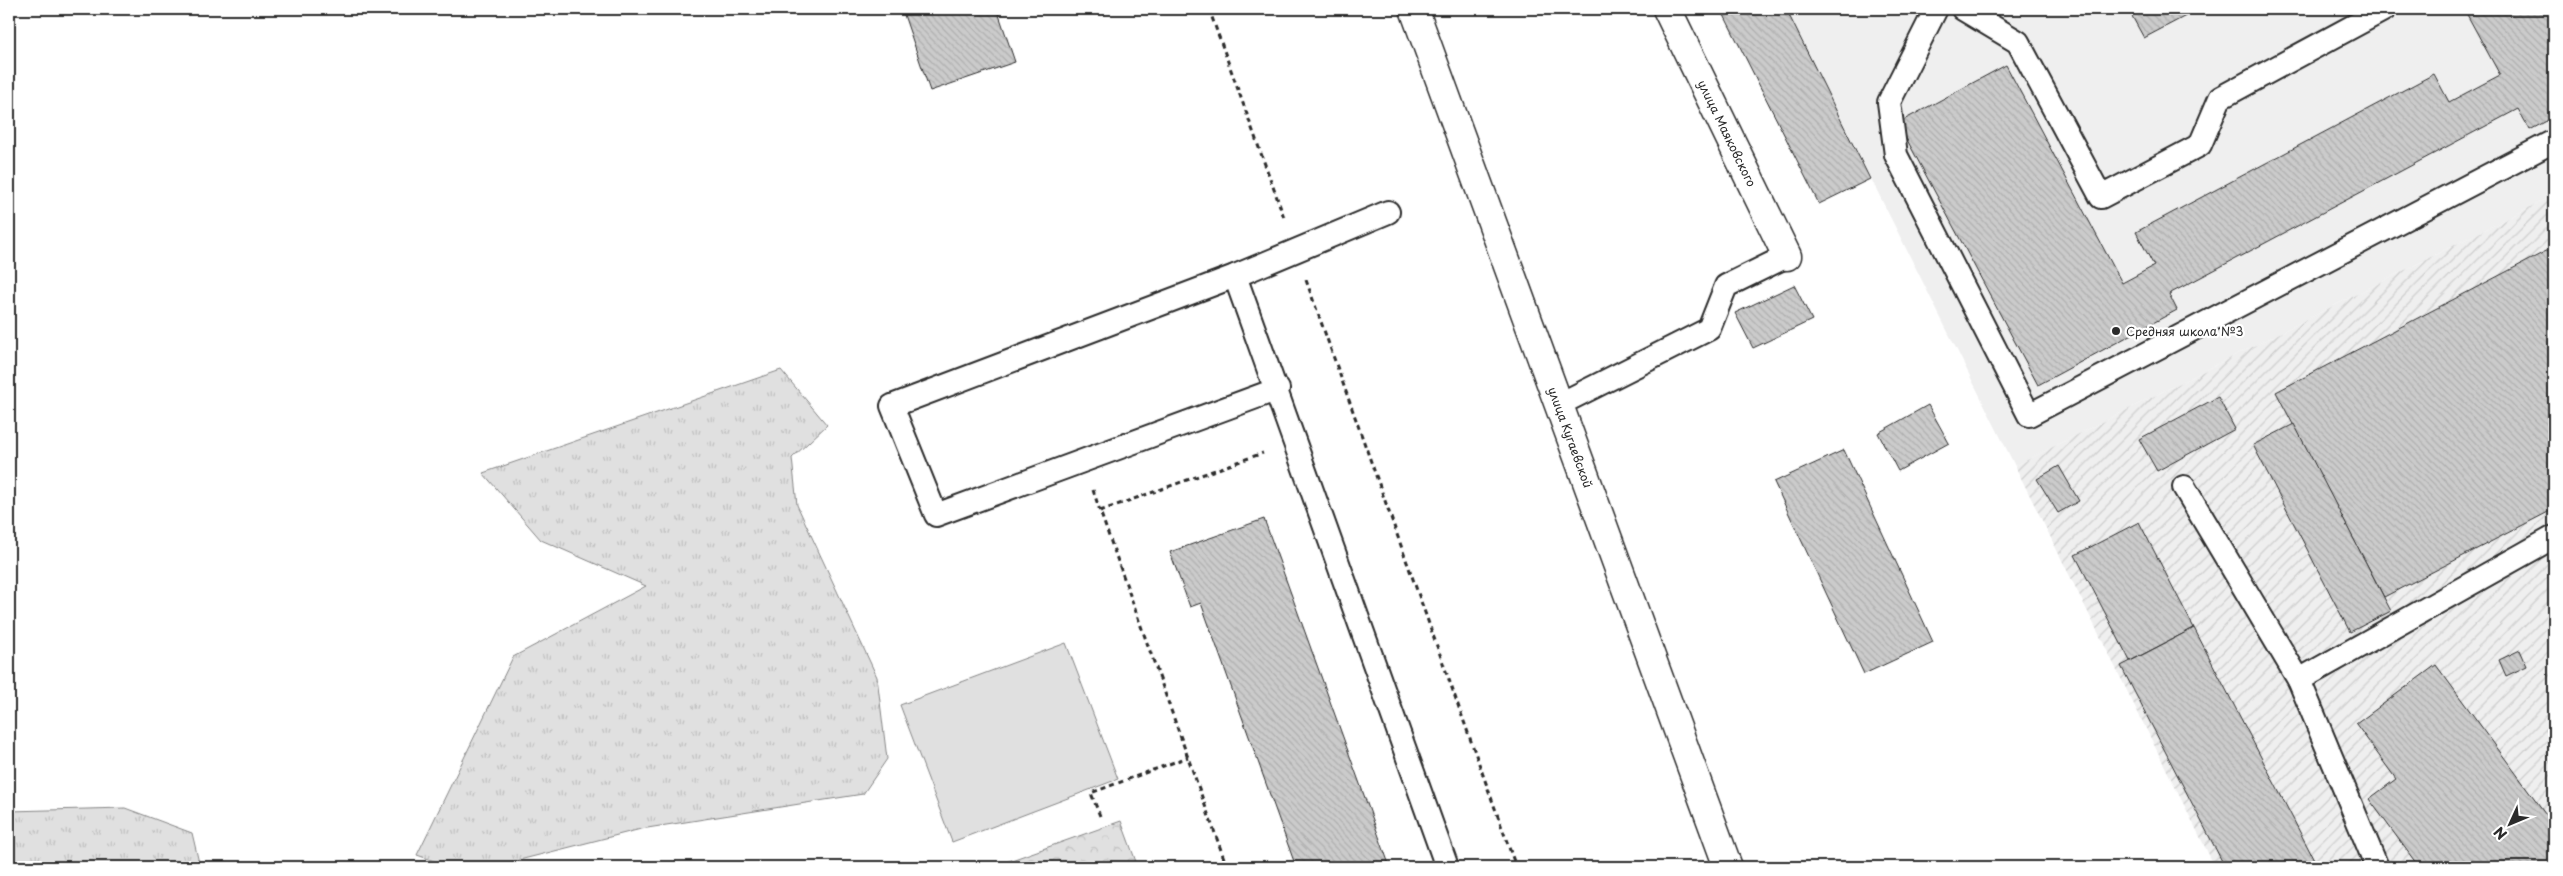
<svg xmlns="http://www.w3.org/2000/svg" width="2563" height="876" font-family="'Playpen Sans',sans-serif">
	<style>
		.built { fill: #efefef }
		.industrial { fill: url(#industrial-furrows) }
		.grass { fill: url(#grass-tufts); stroke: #868686 }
		.park { fill: url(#park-crowns); stroke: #868686 }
		.pitch { fill: #e0e0e0; stroke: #868686 }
		.building { fill: url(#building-back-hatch); stroke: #2b2b2b }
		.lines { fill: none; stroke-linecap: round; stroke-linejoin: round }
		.lane-casing { stroke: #2b2b2b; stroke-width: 26 }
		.street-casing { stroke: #2b2b2b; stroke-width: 31 }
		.path { stroke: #2b2b2b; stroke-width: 3; stroke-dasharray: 5 4; stroke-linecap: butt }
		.lane { stroke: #fff; stroke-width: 22 }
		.street { stroke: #fff; stroke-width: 28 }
		.poi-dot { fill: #2b2b2b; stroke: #fff; stroke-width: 2 }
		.labels { text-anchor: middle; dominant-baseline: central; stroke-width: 4.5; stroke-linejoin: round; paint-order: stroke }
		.street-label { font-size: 12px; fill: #2b2b2b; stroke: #fff }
		.poi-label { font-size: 12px; fill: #2b2b2b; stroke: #fff; text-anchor: start }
	</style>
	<defs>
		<pattern id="industrial-furrows" width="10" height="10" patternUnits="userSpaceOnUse" patternTransform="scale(1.25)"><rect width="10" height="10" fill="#efefef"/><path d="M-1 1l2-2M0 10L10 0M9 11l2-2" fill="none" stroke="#cdcdcd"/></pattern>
		<pattern id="grass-tufts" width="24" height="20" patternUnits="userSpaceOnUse" patternTransform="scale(1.25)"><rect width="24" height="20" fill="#e0e0e0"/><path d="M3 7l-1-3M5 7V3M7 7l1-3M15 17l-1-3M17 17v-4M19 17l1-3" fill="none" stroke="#c0c0c0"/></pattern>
		<pattern id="park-crowns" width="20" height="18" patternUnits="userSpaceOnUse" patternTransform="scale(1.25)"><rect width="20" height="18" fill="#e0e0e0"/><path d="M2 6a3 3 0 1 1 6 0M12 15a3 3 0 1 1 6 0" fill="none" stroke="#c0c0c0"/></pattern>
		<pattern id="building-back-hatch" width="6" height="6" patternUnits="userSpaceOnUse" patternTransform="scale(1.25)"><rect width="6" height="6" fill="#cbcbcb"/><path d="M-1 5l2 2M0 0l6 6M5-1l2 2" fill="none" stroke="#aeaeae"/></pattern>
	</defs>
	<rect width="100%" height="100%" fill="#fff"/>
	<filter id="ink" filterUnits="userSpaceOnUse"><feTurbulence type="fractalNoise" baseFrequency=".02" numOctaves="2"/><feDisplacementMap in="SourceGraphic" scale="10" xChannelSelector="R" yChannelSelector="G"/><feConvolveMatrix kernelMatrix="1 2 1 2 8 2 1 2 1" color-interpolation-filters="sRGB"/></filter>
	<g filter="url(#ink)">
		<polygon class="built" points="1786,9 2554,9 2554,195 2015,466"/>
		<polygon class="industrial" points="2554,195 2554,867 2215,867 2015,466"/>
		<g class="grass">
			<polygon points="781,370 827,425 792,458 797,505 877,677 887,759 863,794 641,829 492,867 451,867 417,855 513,657 646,586 541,540 483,473"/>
			<polygon points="125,808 192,833 200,867 9,867 9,811"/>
		</g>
		<polygon class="park" points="1121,821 1138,867 992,867"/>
		<polygon class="pitch" points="1066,643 1118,779 952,842 900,705"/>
		<g class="building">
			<polygon points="902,9 997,9 1015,62 930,91"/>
			<polygon points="1721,9 1786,9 1870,179 1819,204"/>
			<polygon points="2128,9 2199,9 2144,38"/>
			<polygon points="2464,9 2554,9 2554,117 2530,130 2518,109 2169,294 2177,310 2038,385 1898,123 2006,65 2122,283 2154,266 2136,232 2434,74 2449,102 2500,75"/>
			<polygon points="2554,247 2554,509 2384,597 2276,392"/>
			<polygon points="1794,285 1812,320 1753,348 1735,313"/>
			<polygon points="2218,397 2235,429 2157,471 2139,439"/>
			<polygon points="1928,405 1949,443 1898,471 1878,433"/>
			<polygon points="2294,424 2391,611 2350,632 2253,445"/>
			<polygon points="1844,450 1933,642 1864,674 1774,482"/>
			<polygon points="2059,466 2079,501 2058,513 2037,479"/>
			<polygon points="1264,519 1293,599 1390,867 1296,867 1201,603 1190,607 1170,552"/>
			<polygon points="2139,522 2194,628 2130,661 2075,555"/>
			<polygon points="2194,628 2318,867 2225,867 2121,666"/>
			<polygon points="2520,650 2527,666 2506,676 2499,660"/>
			<polygon points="2436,665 2554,825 2554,867 2419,867 2369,799 2396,779 2356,724"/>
		</g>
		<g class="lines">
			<defs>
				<g id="lane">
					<polyline points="1936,9 1889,102 1896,155 2029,415 2554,141"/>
					<polyline points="1963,9 2018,42 2101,197 2200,145 2220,98 2385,9"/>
					<polyline points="1235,276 1388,212"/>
					<polyline points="1278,389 936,515 892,406 1235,276 1447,867"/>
					<polyline points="1558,405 1709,329 1726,286 1787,256"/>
					<polyline points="2184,487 2299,680 2377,867"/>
					<polyline points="2299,680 2554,537"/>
				</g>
				<g id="street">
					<path id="s1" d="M1414 9 1728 867"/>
					<path id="s2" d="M1667 9 1787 256"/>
				</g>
			</defs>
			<use href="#lane" class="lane-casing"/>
			<use href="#street" class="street-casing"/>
			<g class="path">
				<polyline points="1209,9 1285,220"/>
				<polyline points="1306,280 1516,867"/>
				<polyline points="1093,490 1100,511"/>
				<polyline points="1100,816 1091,793 1188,757"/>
				<polyline points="1227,867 1100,511 1263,453"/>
			</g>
			<use href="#lane" class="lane"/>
			<use href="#street" class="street"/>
		</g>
	</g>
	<circle class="poi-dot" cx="2116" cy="331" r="5"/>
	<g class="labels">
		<g class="street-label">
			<text stroke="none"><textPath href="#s2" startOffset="138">улица Маяковского</textPath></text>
			<text stroke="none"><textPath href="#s1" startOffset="456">улица Кугаевской</textPath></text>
		</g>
		<g class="poi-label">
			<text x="2126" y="331">Средняя школа №3</text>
		</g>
	</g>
	<rect width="2563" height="876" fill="none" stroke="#fff" stroke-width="30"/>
	<rect x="15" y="15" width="2533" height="846" fill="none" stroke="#2b2b2b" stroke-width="2" filter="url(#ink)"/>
	<g transform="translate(2510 824) rotate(226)" stroke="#ffffff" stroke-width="4" paint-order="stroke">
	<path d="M0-4L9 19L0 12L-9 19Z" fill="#2b2b2b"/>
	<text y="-8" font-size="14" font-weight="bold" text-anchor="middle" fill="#2b2b2b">N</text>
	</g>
</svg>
